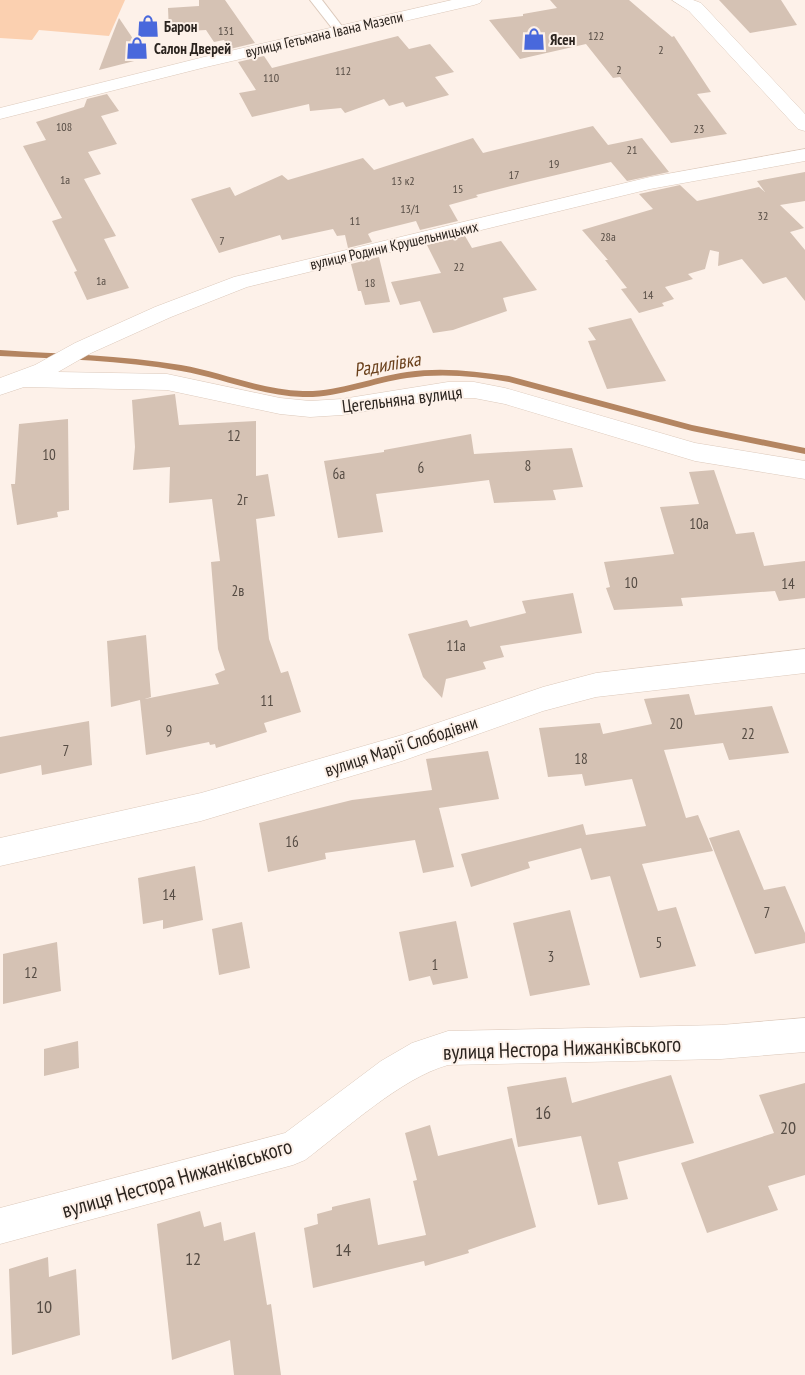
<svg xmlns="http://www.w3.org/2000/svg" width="805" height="1375" font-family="'PT Sans Narrow',sans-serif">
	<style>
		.green { fill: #fbd0b0 }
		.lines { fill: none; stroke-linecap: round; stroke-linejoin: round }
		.stream { fill: #b48561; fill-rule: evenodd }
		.building { fill: #d5c2b4 }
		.service-casing { stroke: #dcc9bb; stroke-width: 2 }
		.minor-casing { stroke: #dcc9bb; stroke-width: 1 }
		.secondary-casing { stroke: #dcc9bb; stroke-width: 1 }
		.service { fill: #fff; fill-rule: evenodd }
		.minor { fill: #fff; fill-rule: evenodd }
		.secondary { fill: #fff; fill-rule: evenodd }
		.labels { text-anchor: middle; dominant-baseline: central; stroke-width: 4; stroke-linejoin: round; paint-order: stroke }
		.far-number-label { font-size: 12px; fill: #564c44 }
		.far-poi-label { font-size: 15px; font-weight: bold; fill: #2b241f; stroke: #fdf1e9; text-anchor: start }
		.far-street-label { font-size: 15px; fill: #2b241f; stroke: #fdf1e9 }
		.number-label { font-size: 15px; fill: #564c44 }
		.street-label { font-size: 18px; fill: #2b241f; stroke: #fdf1e9 }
		.near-number-label { font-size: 18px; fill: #564c44 }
		.water-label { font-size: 19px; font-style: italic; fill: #6a401b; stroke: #fdf1e9 }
		.near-street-label { font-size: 21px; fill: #2b241f; stroke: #fdf1e9 }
	</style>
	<rect width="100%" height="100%" fill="#fdf1e9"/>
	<polygon class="green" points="0,0 125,0 109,36 39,30 32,40 0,38"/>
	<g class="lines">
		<path class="stream" d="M0 350C60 354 121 355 181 365 222 372 261 390 303 391 339 392 372 377 407 372 441 367 475 371 509 376L692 425 805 448V454L692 431 509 382C475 376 441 373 407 378 372 383 339 398 303 397 261 396 222 378 181 371 121 360 60 359 0 356Z"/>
	</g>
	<g class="building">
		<polygon points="199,0 225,0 255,43 230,49 224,40 214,42 206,30 169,32 168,8 199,6"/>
		<polygon points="550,0 629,0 672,37 674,36 711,92 697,94 727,134 671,143 620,77 613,78 586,44 520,59 489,20 523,16 523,14 557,8"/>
		<polygon points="719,0 781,0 797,25 750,33"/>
		<polygon points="119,18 146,58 99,70 110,41"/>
		<polygon points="398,36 409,49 430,44 454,72 435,77 449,95 406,107 403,102 389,106 384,99 345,113 341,108 310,111 309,104 252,117 239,93 256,90 238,62 264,56 272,68"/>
		<polygon points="107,94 119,111 101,116 117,144 88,152 101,174 84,179 116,236 104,239 129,288 87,300 74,272 77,271 52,221 62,218 23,146 46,140 36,122 84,107 87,99"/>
		<polygon points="593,126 608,145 642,138 669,172 627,181 611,162 531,181 476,195 478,197 449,205 458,221 420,230 416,221 372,232 368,234 372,242 348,248 345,235 337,236 333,229 282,240 280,235 219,253 191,199 230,187 235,196 282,175 288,180 363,158 374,170 473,138 483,153"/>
		<polygon points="805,172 805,201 780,205 804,228 790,232 805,250 805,301 786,277 763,284 742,259 718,266 719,252 710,250 705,269 688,274 693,279 665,287 674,299 662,303 664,306 639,313 621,289 627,288 605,260 608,260 582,230 653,209 639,194 680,185 697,201 759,187 765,192 757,181"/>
		<polygon points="465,236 472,248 501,241 537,290 503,298 507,311 453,330 433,333 420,301 400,305 391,282 441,273 427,245"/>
		<polygon points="379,257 390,302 365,305 361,291 358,291 351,264"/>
		<polygon points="631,318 666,381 607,389 588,341 596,340 588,328"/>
		<polygon points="175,394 179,425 256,421 256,476 268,474 275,516 256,519 269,639 281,673 288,671 301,712 264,723 267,732 216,748 215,744 210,745 209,742 146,755 140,700 111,707 107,641 146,635 151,697 145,699 219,684 215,674 225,670 218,649 211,562 220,561 212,499 169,503 170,467 133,470 135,447 132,400"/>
		<polygon points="68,419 69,510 57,512 58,517 17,525 11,484 15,484 19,424"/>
		<polygon points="471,434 474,454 572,448 583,487 553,490 556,500 494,503 489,480 376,494 383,532 338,538 324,461 384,452 384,450"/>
		<polygon points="714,470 736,534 754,532 764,566 805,561 805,598 779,601 775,591 681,598 683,606 614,610 606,588 610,587 604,562 674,554 660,507 699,504 689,472"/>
		<polygon points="573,593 582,633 500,646 504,657 483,662 486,669 446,679 442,698 423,677 408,634 467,620 470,627 526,613 522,601"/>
		<polygon points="689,694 695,715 772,706 789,753 729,760 723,743 664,750 686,818 698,815 713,851 642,864 658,911 676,907 696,966 640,978 610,876 591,880 581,848 528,862 530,868 471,887 461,854 583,824 586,835 646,826 632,779 585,786 582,774 548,777 539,728 600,723 603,734 652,724 644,699"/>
		<polygon points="89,721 92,765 42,775 41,765 0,774 0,737"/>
		<polygon points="488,751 499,799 439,808 454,867 423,873 415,840 325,853 326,859 268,872 259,823 352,800 432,790 426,759"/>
		<polygon points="739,830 764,890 785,886 805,933 805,943 755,954 709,838"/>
		<polygon points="195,866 203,920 163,929 163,920 143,924 138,878"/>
		<polygon points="570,910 590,985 530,996 513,923"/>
		<polygon points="456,921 468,978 433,985 430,976 409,981 399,932"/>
		<polygon points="242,922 250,968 219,975 212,929"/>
		<polygon points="57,942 61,991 3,1004 3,954"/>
		<polygon points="78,1041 79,1068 44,1076 44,1049"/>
		<polygon points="671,1075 694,1143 618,1162 628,1199 598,1205 581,1136 518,1147 507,1087 566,1077 572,1103"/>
		<polygon points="805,1083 805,1175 768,1186 778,1210 707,1233 681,1163 774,1133 759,1095"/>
		<polygon points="430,1125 438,1156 512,1138 536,1227 468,1250 469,1253 425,1266 424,1261 313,1288 304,1228 318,1224 317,1214 332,1210 332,1207 370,1198 378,1245 426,1235 413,1181 417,1180 405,1133"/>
		<polygon points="200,1211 204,1227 221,1222 224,1241 255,1232 267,1305 271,1304 281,1375 234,1375 230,1340 172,1360 157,1224"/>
		<polygon points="48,1257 49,1277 76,1269 80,1335 12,1355 9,1269"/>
	</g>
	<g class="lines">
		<defs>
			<polygon id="service" points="310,0 322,0 345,30 343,32 335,32"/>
			<g id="minor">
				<polygon points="672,0 693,0 701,3 805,114 805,131 798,129 689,11"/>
				<polygon points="805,149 805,161 650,189 247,287 171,317 91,353 58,372 167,374 280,398 310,401 342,399 448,382 474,382 505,388 695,443 805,461 805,479 695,461 505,404 474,398 448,398 342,415 310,417 280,414 167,390 24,387 0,395 0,378 35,365 75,343 155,307 234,277 650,177"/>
				<polygon points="805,649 805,673 596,697 543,711 402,761 201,821 0,866 0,838 201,793 402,735 543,687 596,673"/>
				<path d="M805 1018V1052L721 1059 448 1065C401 1078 345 1130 305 1160L293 1165 0 1244V1208L285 1133 381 1061 412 1043 448 1031 721 1025Z"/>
			</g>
			<polygon id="secondary" points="452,0 482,0 480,3 474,5 206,67 0,119 0,108 204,57"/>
		</defs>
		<use href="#service" class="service-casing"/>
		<use href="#minor" class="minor-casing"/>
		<use href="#secondary" class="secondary-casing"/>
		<use href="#service" class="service"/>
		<use href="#minor" class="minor"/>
		<use href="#secondary" class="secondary"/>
	</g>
	<defs>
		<symbol id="shop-bare" viewBox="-9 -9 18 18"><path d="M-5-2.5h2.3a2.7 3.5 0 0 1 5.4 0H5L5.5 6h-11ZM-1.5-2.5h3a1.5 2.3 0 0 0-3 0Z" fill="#4968dc" stroke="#fdf1e9" stroke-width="2.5" paint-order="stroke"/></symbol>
	</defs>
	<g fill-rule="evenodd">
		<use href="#shop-bare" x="132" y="10" width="32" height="32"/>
		<use href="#shop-bare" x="518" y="23" width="32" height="32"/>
		<use href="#shop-bare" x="121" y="32" width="32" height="32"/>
	</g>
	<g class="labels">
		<g class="far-number-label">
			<text x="226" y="30">131</text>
			<text x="596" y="35">122</text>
			<text x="661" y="49">2</text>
			<text x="619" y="69">2</text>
			<text x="343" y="70">112</text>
			<text x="271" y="77">110</text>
			<text x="64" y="126">108</text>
			<text x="699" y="128">23</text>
			<text x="632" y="149">21</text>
			<text x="554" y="163">19</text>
			<text x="514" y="174">17</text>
			<text x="65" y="179">1а</text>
			<text x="403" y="180">13 к2</text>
			<text x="458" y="188">15</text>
			<text x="410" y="208">13/1</text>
			<text x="763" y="215">32</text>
			<text x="355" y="220">11</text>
			<text x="608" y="236">28а</text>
			<text x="222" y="240">7</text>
			<text x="459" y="266">22</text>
			<text x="101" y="280">1а</text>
			<text x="370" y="282">18</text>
			<text x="648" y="294">14</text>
		</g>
		<g class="far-poi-label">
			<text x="164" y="26">Барон</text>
			<text x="550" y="39">Ясен</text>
			<text x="154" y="48">Салон Дверей</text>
		</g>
		<g class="far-street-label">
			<text transform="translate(324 34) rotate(-13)">вулиця Гетьмана Івана Мазепи</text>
			<text transform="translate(394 245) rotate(-13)">вулиця Родини Крушельницьких</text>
		</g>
		<g class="number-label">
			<text x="234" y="435">12</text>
			<text x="49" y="454">10</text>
			<text x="528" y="465">8</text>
			<text x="421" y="467">6</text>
			<text x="339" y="473">6а</text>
			<text x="242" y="499">2г</text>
			<text x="699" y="523">10а</text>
			<text x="631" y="582">10</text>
			<text x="788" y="583">14</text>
			<text x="238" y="590">2в</text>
			<text x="456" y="645">11а</text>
			<text x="267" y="700">11</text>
			<text x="676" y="723">20</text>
			<text x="169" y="730">9</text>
			<text x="748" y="733">22</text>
			<text x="66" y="750">7</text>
			<text x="581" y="758">18</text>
			<text x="292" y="841">16</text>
			<text x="169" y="894">14</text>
			<text x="767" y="912">7</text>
			<text x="659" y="942">5</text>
			<text x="551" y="956">3</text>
			<text x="435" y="964">1</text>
			<text x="31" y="972">12</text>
		</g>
		<g class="street-label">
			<text transform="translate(402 399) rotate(-7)">Цегельняна вулиця</text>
			<text transform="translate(401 746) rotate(-18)">вулиця Марії Слободівни</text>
		</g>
		<g class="near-number-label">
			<text x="543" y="1112">16</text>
			<text x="788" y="1127">20</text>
			<text x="343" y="1249">14</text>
			<text x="193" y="1258">12</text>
			<text x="44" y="1306">10</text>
		</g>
		<g class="water-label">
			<text transform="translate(387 364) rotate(-10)">Радилівка</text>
		</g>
		<g class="near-street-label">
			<text transform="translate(562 1048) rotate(-2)">вулиця Нестора Нижанківського</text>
			<text transform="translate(177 1178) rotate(-16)">вулиця Нестора Нижанківського</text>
		</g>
	</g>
</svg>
